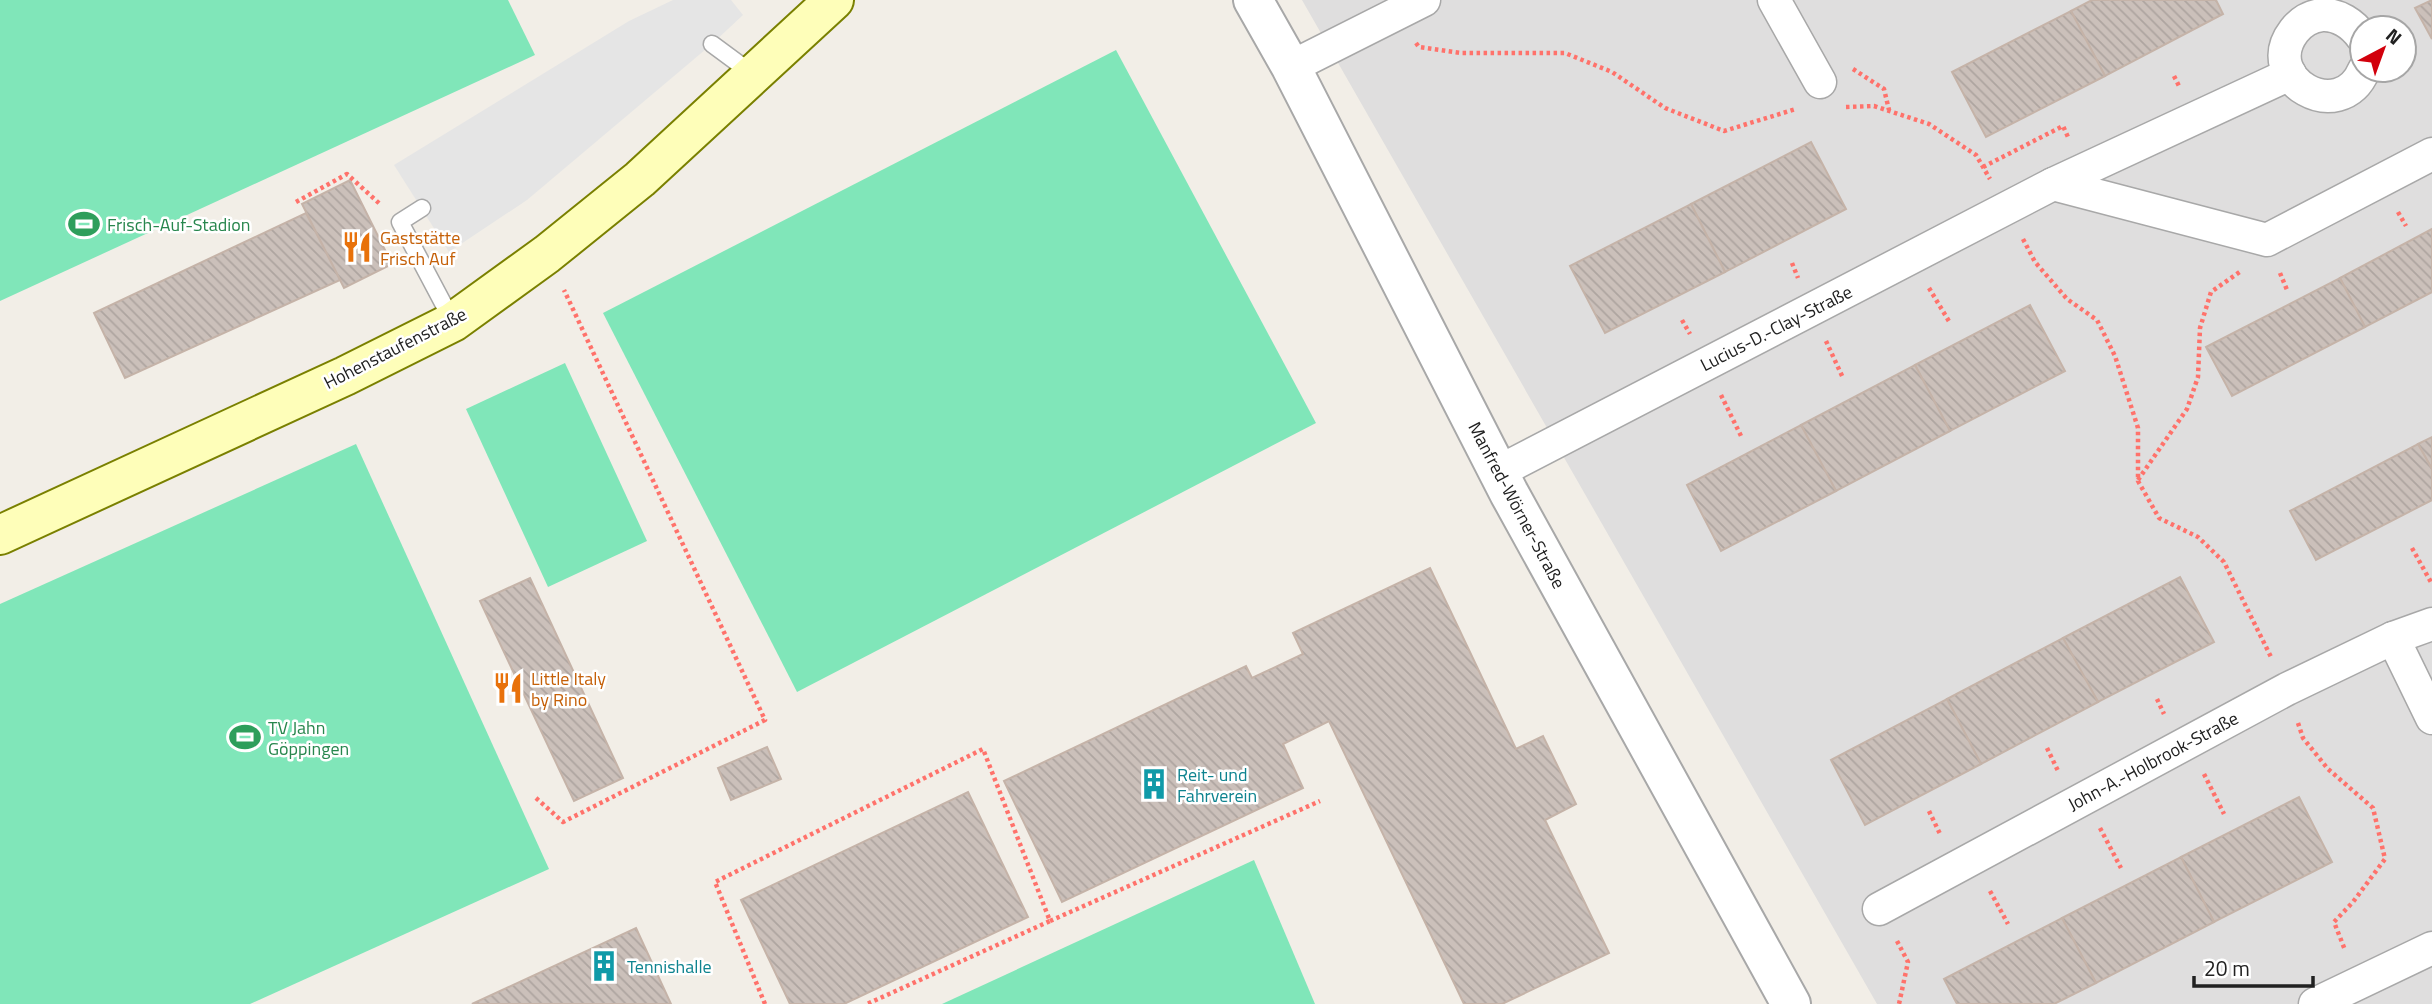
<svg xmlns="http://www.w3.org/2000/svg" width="2432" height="1004" font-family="'Titillium Web',sans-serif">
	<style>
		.residential { fill: #dfdede; fill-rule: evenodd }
		.pitch { fill: #80e6b9 }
		.parking { fill: #e5e5e5 }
		.building { fill: url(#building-back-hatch); stroke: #c5b3a8; stroke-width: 2 }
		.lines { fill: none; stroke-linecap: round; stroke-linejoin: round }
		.service-casing { stroke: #a8a8a8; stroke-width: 19 }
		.minor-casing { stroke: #a8a8a8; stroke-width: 35 }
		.tertiary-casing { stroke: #a8a8a8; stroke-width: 42 }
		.secondary-casing { stroke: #7a8000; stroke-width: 42 }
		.path { stroke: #ff726b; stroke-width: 4.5; stroke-dasharray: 3.5 3.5; stroke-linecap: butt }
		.service { stroke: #fff; stroke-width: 16 }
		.minor { stroke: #fff; stroke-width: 32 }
		.tertiary { stroke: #fff; stroke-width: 38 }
		.secondary { stroke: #fefeb9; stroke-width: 38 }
		.labels { text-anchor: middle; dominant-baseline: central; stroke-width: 5; stroke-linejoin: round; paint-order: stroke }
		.leisure-label { font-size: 18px; fill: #27864d; stroke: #fff; text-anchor: start }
		.food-label { font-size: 18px; fill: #c56008; stroke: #fff; text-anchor: start }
		.street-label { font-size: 18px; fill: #212121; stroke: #fff }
		.culture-label { font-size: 18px; fill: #0d838f; stroke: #fff; text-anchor: start }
	</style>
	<defs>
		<pattern id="building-back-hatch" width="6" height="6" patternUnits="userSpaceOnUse" patternTransform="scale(1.75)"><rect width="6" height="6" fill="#cbc0ba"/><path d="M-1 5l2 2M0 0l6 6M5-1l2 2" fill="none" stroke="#aea5a0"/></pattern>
	</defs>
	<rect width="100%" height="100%" fill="#f2eee7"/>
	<path class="residential" d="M1302 0H2432V1004H1877ZM2362 28H2404V70H2362Z"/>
	<g class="pitch">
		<polygon points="0,0 508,0 535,55 0,301"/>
		<polygon points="1116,50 1316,423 797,692 603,313"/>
		<polygon points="565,363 647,541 548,587 466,409"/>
		<polygon points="356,444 549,869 250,1004 0,1004 0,604"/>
		<polygon points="1254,860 1315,1004 942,1004"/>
	</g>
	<polygon class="parking" points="673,0 731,0 743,15 712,44 527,200 449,252 394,165 629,21"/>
	<g class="building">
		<polygon points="2092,0 2216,0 2223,14 2105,76 2071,11"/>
		<polygon points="2432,0 2432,39 2415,8"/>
		<polygon points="2071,11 2105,76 1986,137 1952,72"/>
		<polygon points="1811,142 1846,209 1725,272 1691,204"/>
		<polygon points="350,180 392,264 344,288 302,204"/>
		<polygon points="1691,204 1725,272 1605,333 1570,266"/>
		<polygon points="306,213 340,280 125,378 94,313"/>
		<polygon points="2432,229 2432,292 2365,327 2340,278"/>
		<polygon points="2340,278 2365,327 2232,396 2206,347"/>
		<polygon points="2030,305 2065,371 1950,431 1915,365"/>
		<polygon points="1915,365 1950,431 1836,491 1801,425"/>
		<polygon points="1801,425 1836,491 1721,551 1687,485"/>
		<polygon points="2432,437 2432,469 2418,444"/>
		<polygon points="2418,444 2432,469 2432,500 2316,560 2290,511"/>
		<polygon points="1430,568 1516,749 1543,736 1576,804 1545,820 1609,953 1502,1004 1464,1004 1329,721 1283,744 1303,788 1062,902 1004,781 1246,666 1252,678 1303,654 1293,633"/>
		<polygon points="2180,577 2214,642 2098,702 2063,638"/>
		<polygon points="530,578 623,778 574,801 480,601"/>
		<polygon points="2063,638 2098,702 1981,764 1947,699"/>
		<polygon points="1947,699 1981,764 1865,825 1831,760"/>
		<polygon points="767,747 781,779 731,800 718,768"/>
		<polygon points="968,792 1028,917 844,1004 790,1004 741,900"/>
		<polygon points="2299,797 2332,862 2214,922 2181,857"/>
		<polygon points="2181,857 2214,922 2096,983 2062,918"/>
		<polygon points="2062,918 2096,983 2054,1004 1957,1004 1944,979"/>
		<polygon points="636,928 671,1004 472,1004"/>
	</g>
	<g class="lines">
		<defs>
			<g id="service">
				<polyline points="712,44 754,75"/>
				<polyline points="422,208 400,222 453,322"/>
			</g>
			<g id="minor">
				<polyline points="1774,0 1820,82"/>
				<path d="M2362 37C2353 24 2338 14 2322 15 2311 16 2301 22 2294 31 2257 79 2340 127 2364 70"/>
				<polyline points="1291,67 1424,0"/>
				<polyline points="2053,184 2267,240 2432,154"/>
				<polyline points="1498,472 2053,184 2290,74"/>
				<polyline points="2393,638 2432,718"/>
				<polyline points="1879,909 2287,689 2393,638 2432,624"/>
				<polyline points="2315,1004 2432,948"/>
			</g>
			<polyline id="tertiary" points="1253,0 1291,67 1509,493 1791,1004"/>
			<polyline id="secondary" points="0,535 345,376 453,322 547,254 640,179 834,0"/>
		</defs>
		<use href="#service" class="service-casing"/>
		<use href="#minor" class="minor-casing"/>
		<use href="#tertiary" class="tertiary-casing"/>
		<use href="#secondary" class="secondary-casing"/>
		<g class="path">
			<polyline points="1416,43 1419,47 1461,53 1565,53 1612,72 1665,108 1724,131 1796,109"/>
			<polyline points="1853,69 1884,89 1889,110"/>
			<polyline points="2174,76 2180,88"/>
			<polyline points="1846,107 1874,106 1929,124 1976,155 1990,179"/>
			<polyline points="1983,167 2063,126 2068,137"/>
			<polyline points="296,202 347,174 381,205"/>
			<polyline points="2398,212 2406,226"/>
			<polyline points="2023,239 2035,262 2067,299 2097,320 2115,356 2138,428 2138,481 2159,518 2198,537 2224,562 2271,657"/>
			<polyline points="1792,263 1798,278"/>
			<polyline points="2280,273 2287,290"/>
			<polyline points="1929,288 1950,323"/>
			<polyline points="1682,320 1690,334"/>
			<polyline points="1826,341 1843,378"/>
			<polyline points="1721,395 1742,438"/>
			<polyline points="2138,480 2187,409 2198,377 2200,328 2211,292 2241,271"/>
			<polyline points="2412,548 2432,584"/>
			<polyline points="2157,699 2164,714"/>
			<polyline points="2298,723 2303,738 2328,769 2373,808 2385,859 2353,902 2334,922 2345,950"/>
			<polyline points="2047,748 2059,773"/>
			<polyline points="2204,774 2224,814"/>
			<polyline points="536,798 563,822 765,720 564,290"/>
			<polyline points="1929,811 1941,836"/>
			<polyline points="2100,828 2121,868"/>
			<polyline points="1990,891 2008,924"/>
			<polyline points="1050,921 1320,801"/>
			<polyline points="1897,941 1908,962 1899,1004"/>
			<polyline points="765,1004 715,882 983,749 1050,921 867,1004"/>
		</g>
		<use href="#service" class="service"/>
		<use href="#minor" class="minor"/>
		<use href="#tertiary" class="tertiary"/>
		<use href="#secondary" class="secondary"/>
	</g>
	<defs>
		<symbol id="stadium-bare" viewBox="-9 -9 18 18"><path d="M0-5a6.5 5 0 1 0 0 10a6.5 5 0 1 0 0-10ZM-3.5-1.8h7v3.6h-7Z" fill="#2e9e5b" stroke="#fff" stroke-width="2.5" paint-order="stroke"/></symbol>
		<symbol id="restaurant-bare" viewBox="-9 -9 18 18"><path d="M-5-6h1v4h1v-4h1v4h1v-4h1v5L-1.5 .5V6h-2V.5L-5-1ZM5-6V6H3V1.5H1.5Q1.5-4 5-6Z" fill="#e8710a" stroke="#fff" stroke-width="2.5" paint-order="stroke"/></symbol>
		<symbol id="building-bare" viewBox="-9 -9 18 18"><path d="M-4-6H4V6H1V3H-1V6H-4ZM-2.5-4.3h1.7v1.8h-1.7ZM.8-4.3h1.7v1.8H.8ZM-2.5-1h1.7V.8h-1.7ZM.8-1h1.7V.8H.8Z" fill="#0f9aa8" stroke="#fff" stroke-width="2.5" paint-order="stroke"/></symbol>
	</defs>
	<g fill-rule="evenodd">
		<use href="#stadium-bare" x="62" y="202" width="44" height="44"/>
		<use href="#restaurant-bare" x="335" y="225" width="44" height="44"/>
		<use href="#restaurant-bare" x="486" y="666" width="44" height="44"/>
		<use href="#stadium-bare" x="223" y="715" width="44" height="44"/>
		<use href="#building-bare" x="1132" y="762" width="44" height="44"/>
		<use href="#building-bare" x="582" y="944" width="44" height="44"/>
	</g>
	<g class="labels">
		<g class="leisure-label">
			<text x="107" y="224">Frisch-Auf-Stadion</text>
			<text x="268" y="727">TV Jahn<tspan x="268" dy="21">Göppingen</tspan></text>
		</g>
		<g class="food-label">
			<text x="380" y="237">Gaststätte<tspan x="380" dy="21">Frisch Auf</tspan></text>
			<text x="531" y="678">Little Italy<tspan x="531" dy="21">by Rino</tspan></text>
		</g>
		<g class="street-label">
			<text transform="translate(1776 328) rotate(-27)">Lucius-D.-Clay-Straße</text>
			<text transform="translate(395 348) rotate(-27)">Hohenstaufenstraße</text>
			<text transform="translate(1517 505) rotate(62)">Manfred-Wörner-Straße</text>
			<text transform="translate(2153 761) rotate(-28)">John-A.-Holbrook-Straße</text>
		</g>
		<g class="culture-label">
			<text x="1177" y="774">Reit- und<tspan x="1177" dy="21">Fahrverein</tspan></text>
			<text x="627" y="966">Tennishalle</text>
		</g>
	</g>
	<g transform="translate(2383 49) rotate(41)"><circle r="33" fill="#ffffff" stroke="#a6a6a6" stroke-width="2"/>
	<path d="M0-5L12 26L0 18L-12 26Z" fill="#d2000c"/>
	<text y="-10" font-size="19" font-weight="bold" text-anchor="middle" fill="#212121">N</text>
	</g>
	<path d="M2194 976v10h119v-10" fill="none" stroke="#212121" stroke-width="3.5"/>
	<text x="2204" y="976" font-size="21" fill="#212121" stroke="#ffffff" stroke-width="5" paint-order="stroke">20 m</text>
</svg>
